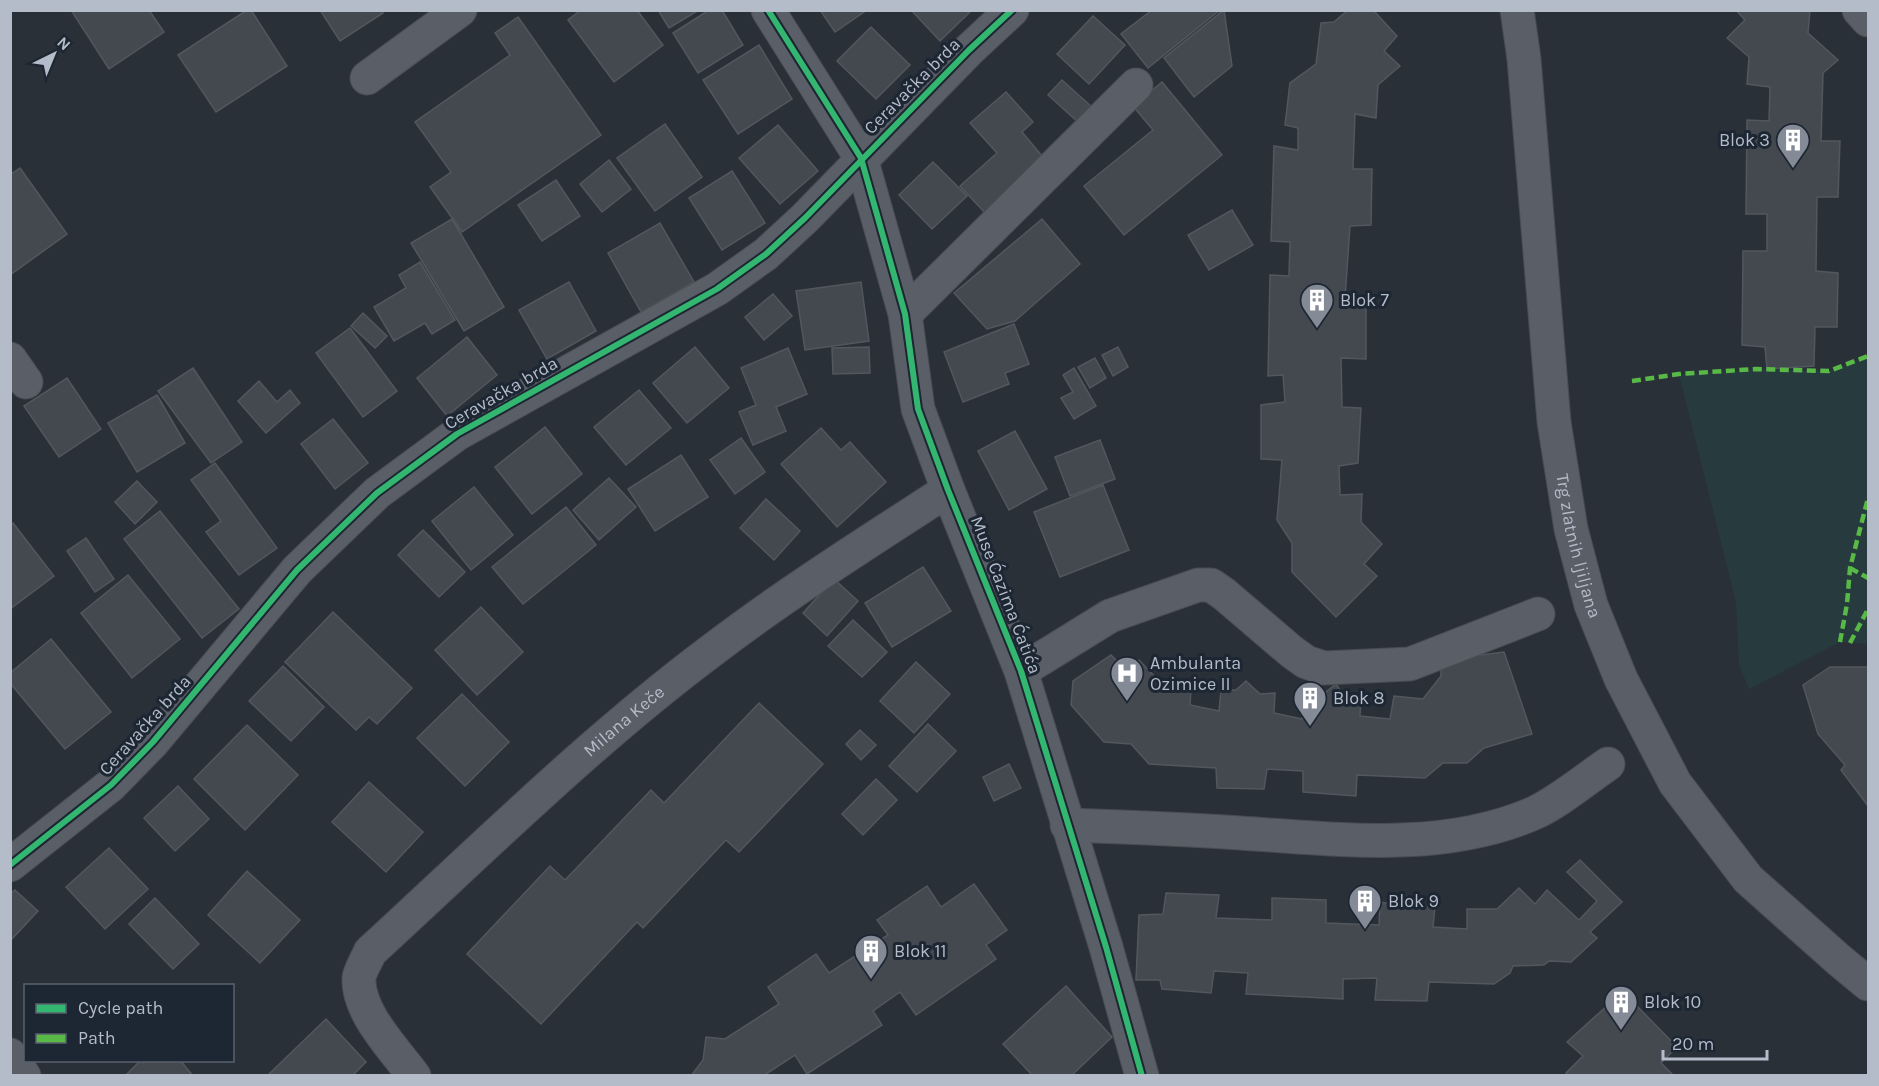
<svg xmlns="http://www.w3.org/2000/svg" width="1879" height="1086" font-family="Karla,sans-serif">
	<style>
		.green { fill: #273a3e }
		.building { fill: #444950; stroke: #52575f; stroke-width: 1.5 }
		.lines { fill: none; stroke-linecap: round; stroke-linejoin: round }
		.minor-casing { stroke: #484c53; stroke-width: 35 }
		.minor { stroke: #5a5e66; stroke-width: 33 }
		.quiet { stroke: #58b947; stroke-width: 4.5; stroke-dasharray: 9 4.5; stroke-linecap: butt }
		.cycleway-casing { stroke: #1d2633; stroke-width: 10 }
		.cycleway { stroke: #33b770; stroke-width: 6 }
		.labels { text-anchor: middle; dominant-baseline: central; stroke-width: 6; stroke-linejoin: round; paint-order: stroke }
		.street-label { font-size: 18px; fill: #b4bcc9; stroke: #1d2633 }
		.poi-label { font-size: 18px; fill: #b4bcc9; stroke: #1d2633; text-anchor: start }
	</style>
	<rect width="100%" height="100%" fill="#2a3038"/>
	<polygon class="green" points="1868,356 1868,644 1840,642 1749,689 1739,665 1736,602 1679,374 1756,369 1829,371"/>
	<g class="building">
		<polygon points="71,10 149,10 164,32 109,69"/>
		<polygon points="247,10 251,10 287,66 216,112 178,55"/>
		<polygon points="320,10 381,10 383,13 340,41"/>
		<polygon points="581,10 637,10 663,45 614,82 568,20"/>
		<polygon points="658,10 699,10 669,28"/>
		<polygon points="709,10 722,10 743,45 698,73 673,33"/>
		<polygon points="820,10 867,10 835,32"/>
		<polygon points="911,10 972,10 940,41"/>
		<polygon points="1152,10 1220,10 1148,68 1121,34"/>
		<polygon points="1224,10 1232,66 1194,97 1164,58"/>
		<polygon points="1348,10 1373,10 1397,36 1384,51 1400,66 1378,85 1376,118 1355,114 1353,169 1372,169 1371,225 1350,226 1345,298 1366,301 1366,359 1341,358 1342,407 1361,408 1358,463 1339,466 1340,495 1362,494 1361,522 1382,544 1364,564 1377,576 1336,617 1292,572 1292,543 1277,520 1282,460 1261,459 1261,405 1285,402 1283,375 1268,376 1270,275 1289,276 1290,242 1271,241 1274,146 1298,150 1298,128 1285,125 1290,83 1316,64 1321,23 1334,22"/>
		<polygon points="1736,10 1810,10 1808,33 1838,60 1823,73 1821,141 1840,141 1838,197 1817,197 1816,271 1838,273 1837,327 1815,327 1814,366 1767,369 1765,347 1742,345 1743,251 1767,251 1767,214 1746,214 1747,120 1769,121 1770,87 1747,84 1749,57 1727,38 1745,20"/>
		<polygon points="1093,16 1125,45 1089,84 1057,54"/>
		<polygon points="518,17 601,135 462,232 430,187 451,172 415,122 510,55 495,33"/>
		<polygon points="871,27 910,65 876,99 837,61"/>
		<polygon points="759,45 792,99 738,134 703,80"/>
		<polygon points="1062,80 1093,108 1079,123 1048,95"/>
		<polygon points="1162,82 1222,155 1124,235 1084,186 1153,130 1133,106"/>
		<polygon points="1006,92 1033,122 1022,132 1047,162 987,215 960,186 997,153 970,123"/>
		<polygon points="665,124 702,177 655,211 617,158"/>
		<polygon points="778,125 818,171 780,204 739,158"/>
		<polygon points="609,160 631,189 602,212 580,184"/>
		<polygon points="933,162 967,196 932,229 899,195"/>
		<polygon points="20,168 67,234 10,275 10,175"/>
		<polygon points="732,171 765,223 722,250 689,198"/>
		<polygon points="556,180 580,216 542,241 518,205"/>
		<polygon points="1232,210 1253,245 1209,270 1188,235"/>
		<polygon points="452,219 504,307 464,331 411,243"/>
		<polygon points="1042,219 1080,264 1015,321 987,329 954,293"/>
		<polygon points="660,223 694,282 641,312 608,253"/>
		<polygon points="420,262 455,320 432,334 425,323 394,341 374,307 406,288 399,275"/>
		<polygon points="569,282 596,331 547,359 519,310"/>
		<polygon points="861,282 869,341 805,350 796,291"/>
		<polygon points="773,294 792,316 764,340 745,317"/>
		<polygon points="363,313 387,336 375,348 351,326"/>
		<polygon points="1014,324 1029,364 1005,373 1009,384 963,402 944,352"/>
		<polygon points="350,328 397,391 363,417 316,353"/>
		<polygon points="467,337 497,375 447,416 417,378"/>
		<polygon points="695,347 729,388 687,423 653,383"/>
		<polygon points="869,347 870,373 833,374 832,348"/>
		<polygon points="1118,347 1128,367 1113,376 1102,355"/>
		<polygon points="788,348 807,394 776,407 786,431 753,445 739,412 756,405 741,368"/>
		<polygon points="1095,358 1106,378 1090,388 1078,367"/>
		<polygon points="193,368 242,442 211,463 158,391"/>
		<polygon points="1074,368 1096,406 1074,419 1061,398 1073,392 1063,375"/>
		<polygon points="67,378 101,429 59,457 24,406"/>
		<polygon points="259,381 277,402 290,390 300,403 266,433 238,401"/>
		<polygon points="639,390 671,428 626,465 594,427"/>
		<polygon points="157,395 185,443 137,472 108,423"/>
		<polygon points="333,419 368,463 335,489 301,444"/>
		<polygon points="545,427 582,474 532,514 495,467"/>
		<polygon points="821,428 841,450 850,442 886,482 837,527 781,464"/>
		<polygon points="1015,431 1047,489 1009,510 978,451"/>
		<polygon points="741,438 765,472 735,494 710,460"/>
		<polygon points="1100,440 1115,479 1070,496 1055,457"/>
		<polygon points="681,455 708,497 655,531 628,489"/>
		<polygon points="215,463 277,548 239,575 206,532 221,521 191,480"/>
		<polygon points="609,478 636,507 599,540 573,510"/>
		<polygon points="137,481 157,502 135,524 115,502"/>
		<polygon points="1103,485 1129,550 1060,577 1034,512"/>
		<polygon points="474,487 513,535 471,570 432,521"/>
		<polygon points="766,499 800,531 774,560 740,528"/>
		<polygon points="566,507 596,545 523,604 492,567"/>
		<polygon points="160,511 239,609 202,638 124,539"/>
		<polygon points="13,523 54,576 10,609 10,525"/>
		<polygon points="423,530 465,572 439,597 398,555"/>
		<polygon points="86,538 114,579 95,592 67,551"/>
		<polygon points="923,567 951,611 892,647 865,603"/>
		<polygon points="128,575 180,639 132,678 81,613"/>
		<polygon points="834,579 858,601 827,636 803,613"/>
		<polygon points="481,607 523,652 477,695 435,650"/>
		<polygon points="333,612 412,688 377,724 369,717 356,730 285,662"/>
		<polygon points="853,620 887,652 862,677 828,646"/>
		<polygon points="51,639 111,712 65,749 10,683 10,673"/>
		<polygon points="1504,652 1532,734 1484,748 1467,763 1443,763 1425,778 1357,775 1356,796 1303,792 1303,771 1267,769 1264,789 1217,788 1216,768 1149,764 1131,744 1104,742 1071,705 1073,681 1111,655 1127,671 1139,660 1162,684 1191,688 1190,705 1219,711 1221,690 1236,690 1246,681 1260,694 1275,693 1274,713 1302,719 1306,695 1323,694 1336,684 1345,697 1361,698 1360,716 1390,719 1394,696 1423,699 1441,676 1441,660"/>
		<polygon points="916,662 950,694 914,733 880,701"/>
		<polygon points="283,666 324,707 291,741 249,701"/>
		<polygon points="1830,667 1868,667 1868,806 1841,770 1845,765 1818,734 1803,685"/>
		<polygon points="462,694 509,742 465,786 417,738"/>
		<polygon points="759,703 823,764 739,852 726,840 643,928 637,922 541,1024 467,954 550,866 565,880 651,790 664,803"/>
		<polygon points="928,724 956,751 917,792 889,766"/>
		<polygon points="247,725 298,775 245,830 194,779"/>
		<polygon points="860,730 876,745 861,760 846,744"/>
		<polygon points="1009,764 1021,788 994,801 983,777"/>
		<polygon points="876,779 897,800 863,835 842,814"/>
		<polygon points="369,782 423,832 386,872 332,822"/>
		<polygon points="178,786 209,819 175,851 144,818"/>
		<polygon points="109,848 148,889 105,929 66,887"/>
		<polygon points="1580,860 1622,902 1590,932 1597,938 1571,962 1549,961 1544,965 1513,966 1510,973 1494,984 1429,982 1427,1001 1375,1000 1377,978 1343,979 1343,999 1246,994 1248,973 1214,971 1211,993 1162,989 1160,980 1136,980 1139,915 1163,914 1166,893 1219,895 1216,918 1272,920 1272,898 1326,900 1326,923 1379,925 1380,902 1399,905 1407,896 1419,906 1435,907 1433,927 1467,929 1467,909 1497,909 1519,888 1535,904 1547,890 1579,920 1597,901 1567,872"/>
		<polygon points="247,871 300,920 260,963 208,915"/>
		<polygon points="974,884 1007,930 986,945 996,959 916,1015 900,992 873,1011 882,1025 807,1074 795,1055 763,1076 691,1076 703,1060 706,1037 725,1039 779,1004 768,987 816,954 829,973 888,935 877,920 927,886 941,907"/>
		<polygon points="15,890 38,911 10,941 10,894"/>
		<polygon points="155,898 199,944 173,969 129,924"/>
		<polygon points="1066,986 1112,1037 1071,1076 1033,1076 1003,1044"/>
		<polygon points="1608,1005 1624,1020 1637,1006 1677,1047 1661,1063 1674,1076 1569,1076 1566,1073 1583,1056 1567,1042"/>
		<polygon points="326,1019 366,1062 352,1076 267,1076"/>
		<polygon points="141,1060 180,1060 193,1076 125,1076"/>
	</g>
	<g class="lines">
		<defs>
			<g id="minor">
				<polyline points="768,10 861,158 905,314 918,409 948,490 1021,671 1106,947 1142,1076"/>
				<path id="s1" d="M1517 10 1524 59 1554 422 1571 529 1591 605 1621 679 1675 783 1748 879 1839 960 1868 984"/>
				<polyline points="1859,10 1868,20"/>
				<polyline points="367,78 460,10"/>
				<polyline points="905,314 1136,85"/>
				<polyline points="10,359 26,382"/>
				<polyline points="1021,671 1110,616 1198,585 1211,585 1224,594 1292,652 1306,662 1324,668 1410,664 1538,614"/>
				<path d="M1067 825C1125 827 1183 829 1240 833 1337 839 1440 853 1532 814 1556 804 1586 779 1608 764"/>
				<polyline points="10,865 111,785 153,742 297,570 377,493 457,434 717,289 766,254 805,218 969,50 1012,10"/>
				<polyline points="10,1055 24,1076"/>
				<path id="s2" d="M414 1076C395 1050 357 1012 359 978 360 970 367 960 370 952 481 850 591 741 711 651 787 593 868 542 948 490"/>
			</g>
		</defs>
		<use href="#minor" class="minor-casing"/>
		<use href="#minor" class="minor"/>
		<g class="quiet">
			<polyline points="1632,381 1679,374 1756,369 1829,371 1868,356"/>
			<polyline points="1850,568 1868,578"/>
			<polyline points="1840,642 1847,604 1850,568 1868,498"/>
			<polyline points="1850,643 1868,609"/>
		</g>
		<defs>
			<g id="cycleway">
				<polyline points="768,10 861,158 905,314 918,409 948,490 1021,671 1106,947 1142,1076"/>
				<polyline points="10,865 111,785 153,742 297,570 377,493 457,434 717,289 766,254 805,218 969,50 1012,10"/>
			</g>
		</defs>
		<use href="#cycleway" class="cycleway-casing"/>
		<use href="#cycleway" class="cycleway"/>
	</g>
	<defs>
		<symbol id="building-pin" viewBox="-11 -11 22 30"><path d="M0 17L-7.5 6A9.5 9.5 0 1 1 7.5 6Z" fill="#848b96" stroke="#1d2633"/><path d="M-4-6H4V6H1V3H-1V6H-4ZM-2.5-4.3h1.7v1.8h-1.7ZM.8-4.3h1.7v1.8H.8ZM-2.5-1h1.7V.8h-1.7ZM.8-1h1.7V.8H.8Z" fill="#fff"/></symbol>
		<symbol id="hospital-pin" viewBox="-11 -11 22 30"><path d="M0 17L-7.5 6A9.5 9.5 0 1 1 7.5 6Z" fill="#848b96" stroke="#1d2633"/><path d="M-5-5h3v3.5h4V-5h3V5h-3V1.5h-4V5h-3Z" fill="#fff"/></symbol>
	</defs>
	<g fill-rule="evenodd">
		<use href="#building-pin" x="1774" y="121" width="38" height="52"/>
		<use href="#building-pin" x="1298" y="281" width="38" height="52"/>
		<use href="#hospital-pin" x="1108" y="654" width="38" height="52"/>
		<use href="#building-pin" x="1291" y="679" width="38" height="52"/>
		<use href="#building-pin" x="1346" y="882" width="38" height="52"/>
		<use href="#building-pin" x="852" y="932" width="38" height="52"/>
		<use href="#building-pin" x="1602" y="983" width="38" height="52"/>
	</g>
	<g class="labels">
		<g class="street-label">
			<text transform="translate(912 86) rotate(-45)">Ceravačka brda</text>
			<text transform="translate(501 393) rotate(-30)">Ceravačka brda</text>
			<text stroke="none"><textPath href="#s1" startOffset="540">Trg zlatnih ljiljana</textPath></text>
			<text transform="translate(1006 595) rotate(69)">Muse Ćazima Ćatića</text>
			<text stroke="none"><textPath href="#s2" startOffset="486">Milana Keče</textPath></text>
			<text transform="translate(145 725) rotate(-48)">Ceravačka brda</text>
		</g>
		<g class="poi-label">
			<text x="1770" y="140" text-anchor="end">Blok 3</text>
			<text x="1340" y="300">Blok 7</text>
			<text x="1150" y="663">Ambulanta<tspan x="1150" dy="21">Ozimice II</tspan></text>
			<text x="1333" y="698">Blok 8</text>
			<text x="1388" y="901">Blok 9</text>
			<text x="894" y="951">Blok 11</text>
			<text x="1644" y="1002">Blok 10</text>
		</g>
	</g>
	<rect width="1879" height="1086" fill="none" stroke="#b4bcc9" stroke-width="24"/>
	<rect x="24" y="984" width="210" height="78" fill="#1d2633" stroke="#59626f" stroke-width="1.5"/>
	<rect x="36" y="1004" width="30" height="9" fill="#33b770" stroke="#59626f" stroke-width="1.5"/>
	<text x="78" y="1014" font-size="18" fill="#b4bcc9">Cycle path</text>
	<rect x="36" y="1034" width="30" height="9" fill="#58b947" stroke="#59626f" stroke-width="1.5"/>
	<text x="78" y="1044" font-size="18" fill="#b4bcc9">Path</text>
	<g transform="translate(54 54) rotate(43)" stroke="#1d2633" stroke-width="4.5" paint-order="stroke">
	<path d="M0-4.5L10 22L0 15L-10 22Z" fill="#b4bcc9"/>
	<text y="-9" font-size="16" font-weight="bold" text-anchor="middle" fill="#b4bcc9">N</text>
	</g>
	<path d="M1663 1050v9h104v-9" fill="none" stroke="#b4bcc9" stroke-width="3"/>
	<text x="1672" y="1050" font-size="18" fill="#b4bcc9" stroke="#1d2633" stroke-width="4.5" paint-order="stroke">20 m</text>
</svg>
